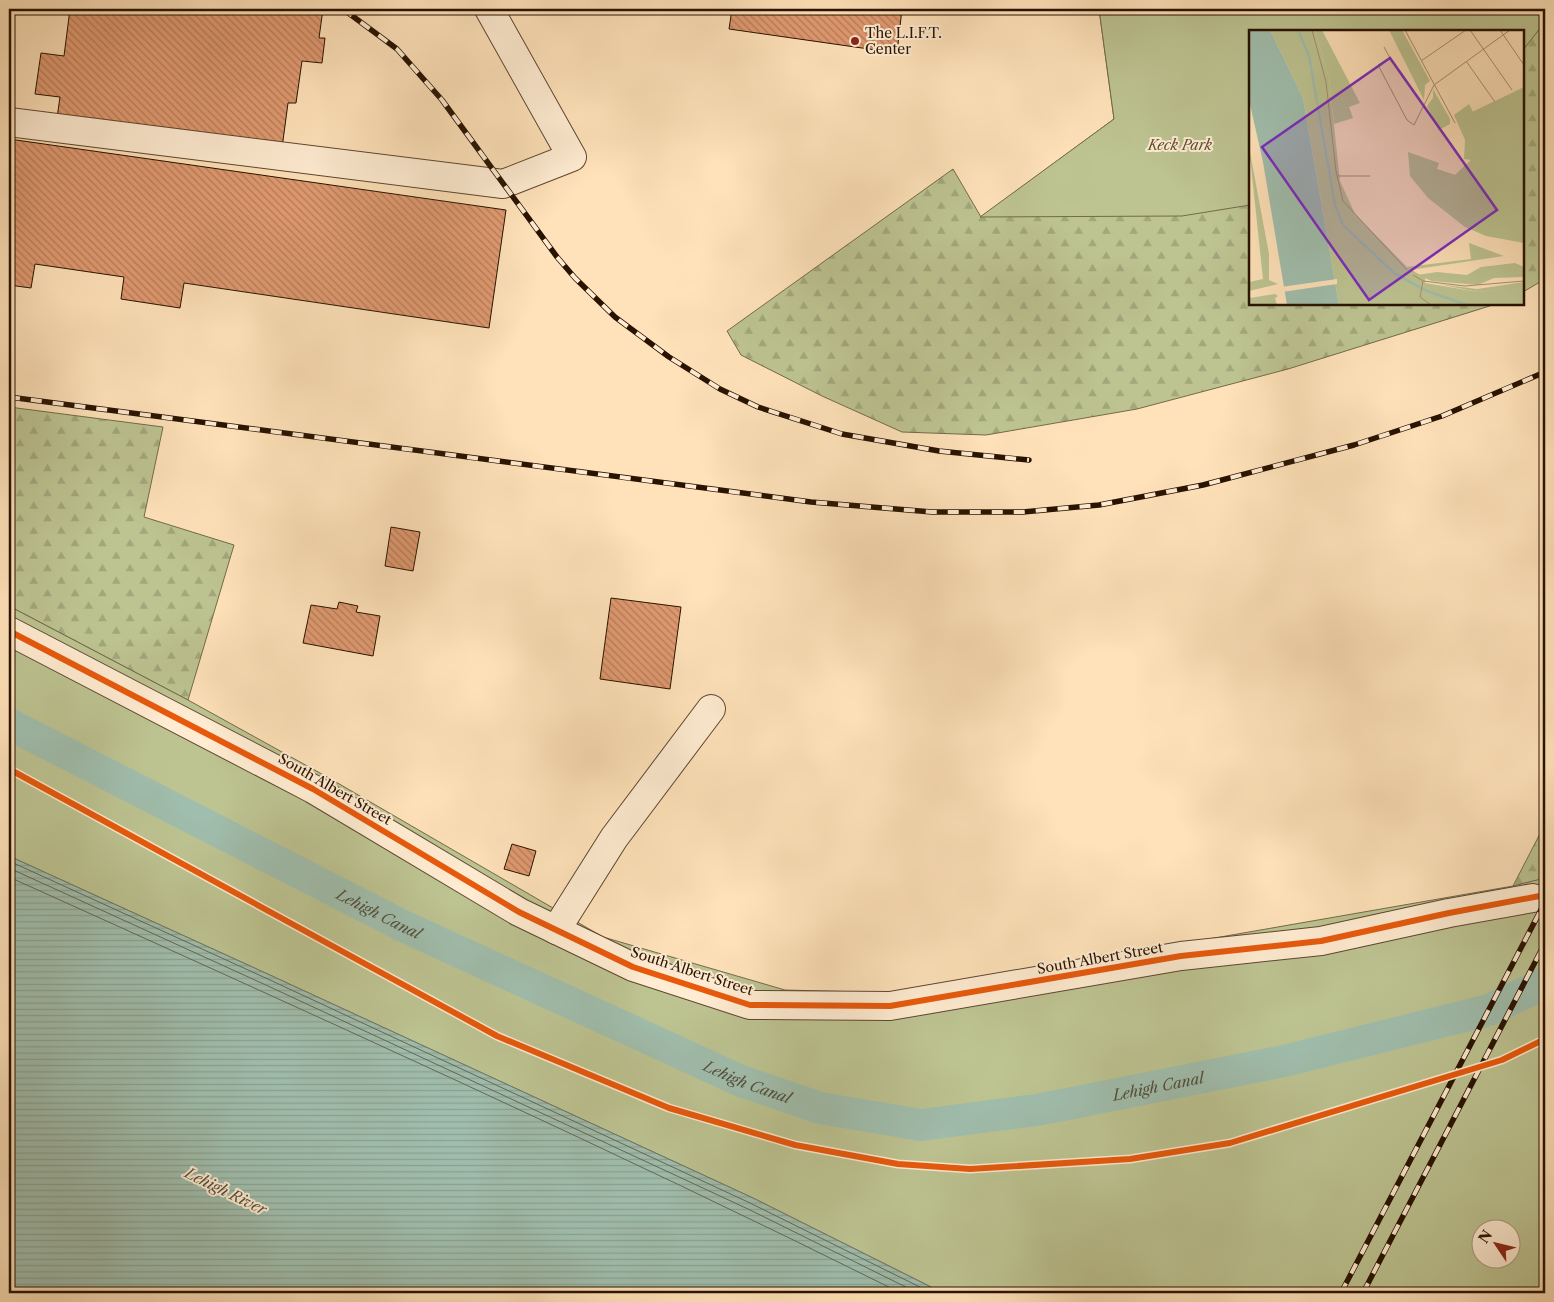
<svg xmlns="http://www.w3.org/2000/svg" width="1554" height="1302" font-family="'Libre Caslon Text',serif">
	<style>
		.forest { fill: url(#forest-firs); stroke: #726b49 }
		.green { fill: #bdc492; stroke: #726b49; fill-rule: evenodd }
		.water { fill: url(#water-rules); stroke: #707968 }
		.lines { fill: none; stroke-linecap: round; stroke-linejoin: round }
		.shore { stroke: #646856; stroke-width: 1 }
		.canal { stroke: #a0bead; stroke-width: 32 }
		.building { fill: url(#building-back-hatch); stroke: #281200 }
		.minor-casing { stroke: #5e462e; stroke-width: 30 }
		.minor { stroke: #ffecd2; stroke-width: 28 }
		.rail-casing { stroke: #281200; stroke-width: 5.5 }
		.rail { stroke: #ffecd2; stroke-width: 4; stroke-dasharray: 11; stroke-linecap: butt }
		.cycleway-casing { stroke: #ffecd2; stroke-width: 9 }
		.cycleway { stroke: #e8590c; stroke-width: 6 }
		.poi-dot { fill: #8f2418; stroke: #ffecd2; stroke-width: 2 }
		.labels { text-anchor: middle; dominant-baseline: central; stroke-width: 4; stroke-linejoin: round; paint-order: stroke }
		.poi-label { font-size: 14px; fill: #281200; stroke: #ffecd2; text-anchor: start }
		.park-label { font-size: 14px; font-style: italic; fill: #5c5033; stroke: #ffecd2 }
		.street-label { font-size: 14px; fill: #281200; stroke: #ffecd2 }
		.water-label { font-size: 15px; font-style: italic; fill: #524e3d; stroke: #ffecd2 }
		.inset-river { fill: none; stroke: #a0bead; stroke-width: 2.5 }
		.inset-road { fill: none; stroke: #a98f70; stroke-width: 1 }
		.view { fill: #7b2cbf; fill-opacity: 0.15; stroke: #7b2cbf; stroke-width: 2.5 }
		.inset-edge { fill: none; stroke: #281200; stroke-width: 2.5 }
	</style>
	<defs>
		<pattern id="forest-firs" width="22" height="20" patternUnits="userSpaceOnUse" patternTransform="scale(1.25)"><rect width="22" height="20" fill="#bdc492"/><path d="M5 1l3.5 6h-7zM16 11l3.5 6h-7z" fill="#a2a77c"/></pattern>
		<pattern id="water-rules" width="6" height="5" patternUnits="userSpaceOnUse" patternTransform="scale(1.25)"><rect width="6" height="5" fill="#a0bead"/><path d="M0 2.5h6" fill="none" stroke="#8aa293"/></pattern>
		<pattern id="building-back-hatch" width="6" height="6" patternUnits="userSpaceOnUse" patternTransform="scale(1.25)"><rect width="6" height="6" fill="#e09a71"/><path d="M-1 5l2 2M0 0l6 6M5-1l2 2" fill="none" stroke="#b67c5a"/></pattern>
	</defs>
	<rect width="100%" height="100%" fill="#ffe2ba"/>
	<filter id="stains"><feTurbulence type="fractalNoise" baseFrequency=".004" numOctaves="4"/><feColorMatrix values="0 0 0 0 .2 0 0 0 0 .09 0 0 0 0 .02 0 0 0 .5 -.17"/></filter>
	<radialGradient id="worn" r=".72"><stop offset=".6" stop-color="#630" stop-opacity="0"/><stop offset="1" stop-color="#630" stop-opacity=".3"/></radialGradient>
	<g class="forest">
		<polygon points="1099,9 1250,31 1250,304 1496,304 1288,369 1137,409 986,435 902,432 822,396 741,355 727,331 953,169 981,217 1114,119"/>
		<polygon points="1545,10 1545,279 1523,292 1523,31 1506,31"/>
		<polygon points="9,407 163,427 144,517 234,545 188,700 9,606"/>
		<polygon points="1545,824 1545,861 1543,879 1513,886"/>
	</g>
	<g class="green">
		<polygon points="1099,9 1545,9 1545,22 1523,50 1523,31 1250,31 1250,205 1182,216 980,217 1114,119"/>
		<path d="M9 606 188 700 329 778 603 937 785 990 899 993 1513 886 1545 878V1293H943L753 1198 272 976 9 856ZM1482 1230H1512V1260H1482Z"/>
	</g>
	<polygon class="water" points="9,856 272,976 753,1198 943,1293 9,1293"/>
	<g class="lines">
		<g class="shore">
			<polyline points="9,861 270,980 750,1203 932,1293"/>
			<polyline points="9,868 268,986 748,1209 918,1293"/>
			<path d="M9 877C308 1012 608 1147 901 1293"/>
		</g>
		<path class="canal" id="s1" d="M9 724 403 926 741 1081 820 1108 921 1125 1037 1110 1284 1061 1489 1010 1545 983"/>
	</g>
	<g class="building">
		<polygon points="70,9 323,9 319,38 325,38 322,63 302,61 296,103 288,103 282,148 57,118 60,97 35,94 41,53 64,56"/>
		<polygon points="732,9 902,9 897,53 729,29"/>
		<polygon points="9,139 506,210 489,328 184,283 180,308 121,299 124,277 35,264 31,288 9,285"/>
		<polygon points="391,527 420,532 413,571 385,566"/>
		<polygon points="611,598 681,607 670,689 600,679"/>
		<polygon points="339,602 358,606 356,612 380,616 373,656 303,643 311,605 337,609"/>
		<polygon points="512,844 536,851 529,876 504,869"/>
	</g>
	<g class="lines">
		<defs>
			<g id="minor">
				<polyline points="9,122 503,184 572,157 489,9"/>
				<polyline points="9,631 313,789 519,912 633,967 750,1005 890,1006 1181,956 1321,941 1449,913 1533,898"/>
				<polyline points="556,930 614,838 711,709"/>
			</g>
		</defs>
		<use href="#minor" class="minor-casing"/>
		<use href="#minor" class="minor"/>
		<defs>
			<g id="rail">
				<polyline points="343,9 397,49 442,100 557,257 575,278 615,317 669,357 720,389 758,407 842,434 939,451 1029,460"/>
				<polyline points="9,397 811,502 932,512 1023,512 1099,505 1203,485 1354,445 1442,416 1545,372"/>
				<polyline points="1341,1293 1545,902"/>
				<polyline points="1363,1293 1545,943"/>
			</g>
		</defs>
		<use href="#rail" class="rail-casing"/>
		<use href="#rail" class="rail"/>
		<defs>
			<g id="cycleway">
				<polyline points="9,631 313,789 519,912 633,967 750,1005 890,1006 1181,956 1321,941 1449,913 1545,895"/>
				<polyline points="9,769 497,1036 669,1108 795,1145 898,1164 970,1169 1130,1159 1230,1143 1502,1060 1545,1039"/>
			</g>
		</defs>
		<use href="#cycleway" class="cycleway-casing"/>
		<use href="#cycleway" class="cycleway"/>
	</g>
	<circle class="poi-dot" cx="855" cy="41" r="5"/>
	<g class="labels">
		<g class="poi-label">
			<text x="865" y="33">The L.I.F.T.<tspan x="865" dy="16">Center</tspan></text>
		</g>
		<g class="park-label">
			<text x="1180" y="145">Keck Park</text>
		</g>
		<g class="street-label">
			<text transform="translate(335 789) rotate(30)">South Albert Street</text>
			<text transform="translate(1100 958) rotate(-10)">South Albert Street</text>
			<text transform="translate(692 971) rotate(18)">South Albert Street</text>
		</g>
		<g class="water-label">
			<text stroke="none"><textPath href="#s1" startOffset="416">Lehigh Canal</textPath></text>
			<text stroke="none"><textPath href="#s1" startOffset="821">Lehigh Canal</textPath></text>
			<text stroke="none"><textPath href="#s1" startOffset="1241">Lehigh Canal</textPath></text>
			<text transform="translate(226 1191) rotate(26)">Lehigh River</text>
		</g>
	</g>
	<g transform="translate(1249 30)">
		<rect width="275" height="275" fill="#ffe2ba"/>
		<path d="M0 117 20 224V250L29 254 0 261V252L14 249ZM275 252 273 258 229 262 189 254 228 259Z" fill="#bdc492"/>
		<path d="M66 0H73L111 73 100 77 104 88 85 94 80 48ZM140 0H153L181 51 176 55 175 70ZM184 59 201 89V94L190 100 178 76 184 68ZM244 72 275 168V213L237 206 216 197 179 168 161 146 159 122 190 133 188 139 206 145 222 130 215 129 216 110 205 85 220 74 224 82ZM220 213 255 226 161 240 158 237 222 229ZM266 233 275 237V247L245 248 229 255 183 251 168 245 188 242 218 245 232 237ZM26 264 29 266 26 268 28 275H0V268Z" fill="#bdc492"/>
		<path d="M21 0H66L80 48 91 151 106 184 158 237 176 248V253L229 262 275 257V275H90L54 68ZM275 57V183L221 179 187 139 206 145 225 128 219 112 226 107 217 85Z" fill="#bdc492"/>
		<path d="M0 0H21L54 68 90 275H38L14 132 0 70Z" fill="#a0bead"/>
		<path d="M88 249V254L33 262 32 257Z" fill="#ffe2ba"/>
		<path class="inset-river" d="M49 0 60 26 86 175 94 195 145 243 178 261 218 275"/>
		<path class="inset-road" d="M63 0 77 52 87 141 94 171 158 240M156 0 206 93M221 0 263 60M251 0 275 35M135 17 141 28 129 35 158 90 165 95 185 55 261 0M172 31 217 0M217 31 246 72M88 146H121M0 209V226M164 245 174 251 216 256 275 251M174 251 171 267 182 275"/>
		<path class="view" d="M141 28 248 180 120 270 13 117Z"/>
		<rect width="275" height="275" class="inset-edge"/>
	</g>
	<rect width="1554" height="1302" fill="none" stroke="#ffe2ba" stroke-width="30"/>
	<rect x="10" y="10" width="1534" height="1282" fill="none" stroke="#281200" stroke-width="2.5"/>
	<rect x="15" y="15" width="1524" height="1272" fill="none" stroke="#281200"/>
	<g transform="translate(1496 1244) rotate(305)"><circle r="24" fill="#ffecd2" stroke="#a9957e"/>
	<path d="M0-4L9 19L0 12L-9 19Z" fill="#8f2418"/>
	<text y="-8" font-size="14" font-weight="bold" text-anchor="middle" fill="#281200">N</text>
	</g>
	<rect width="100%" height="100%" filter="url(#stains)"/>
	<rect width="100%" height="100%" fill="url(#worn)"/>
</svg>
